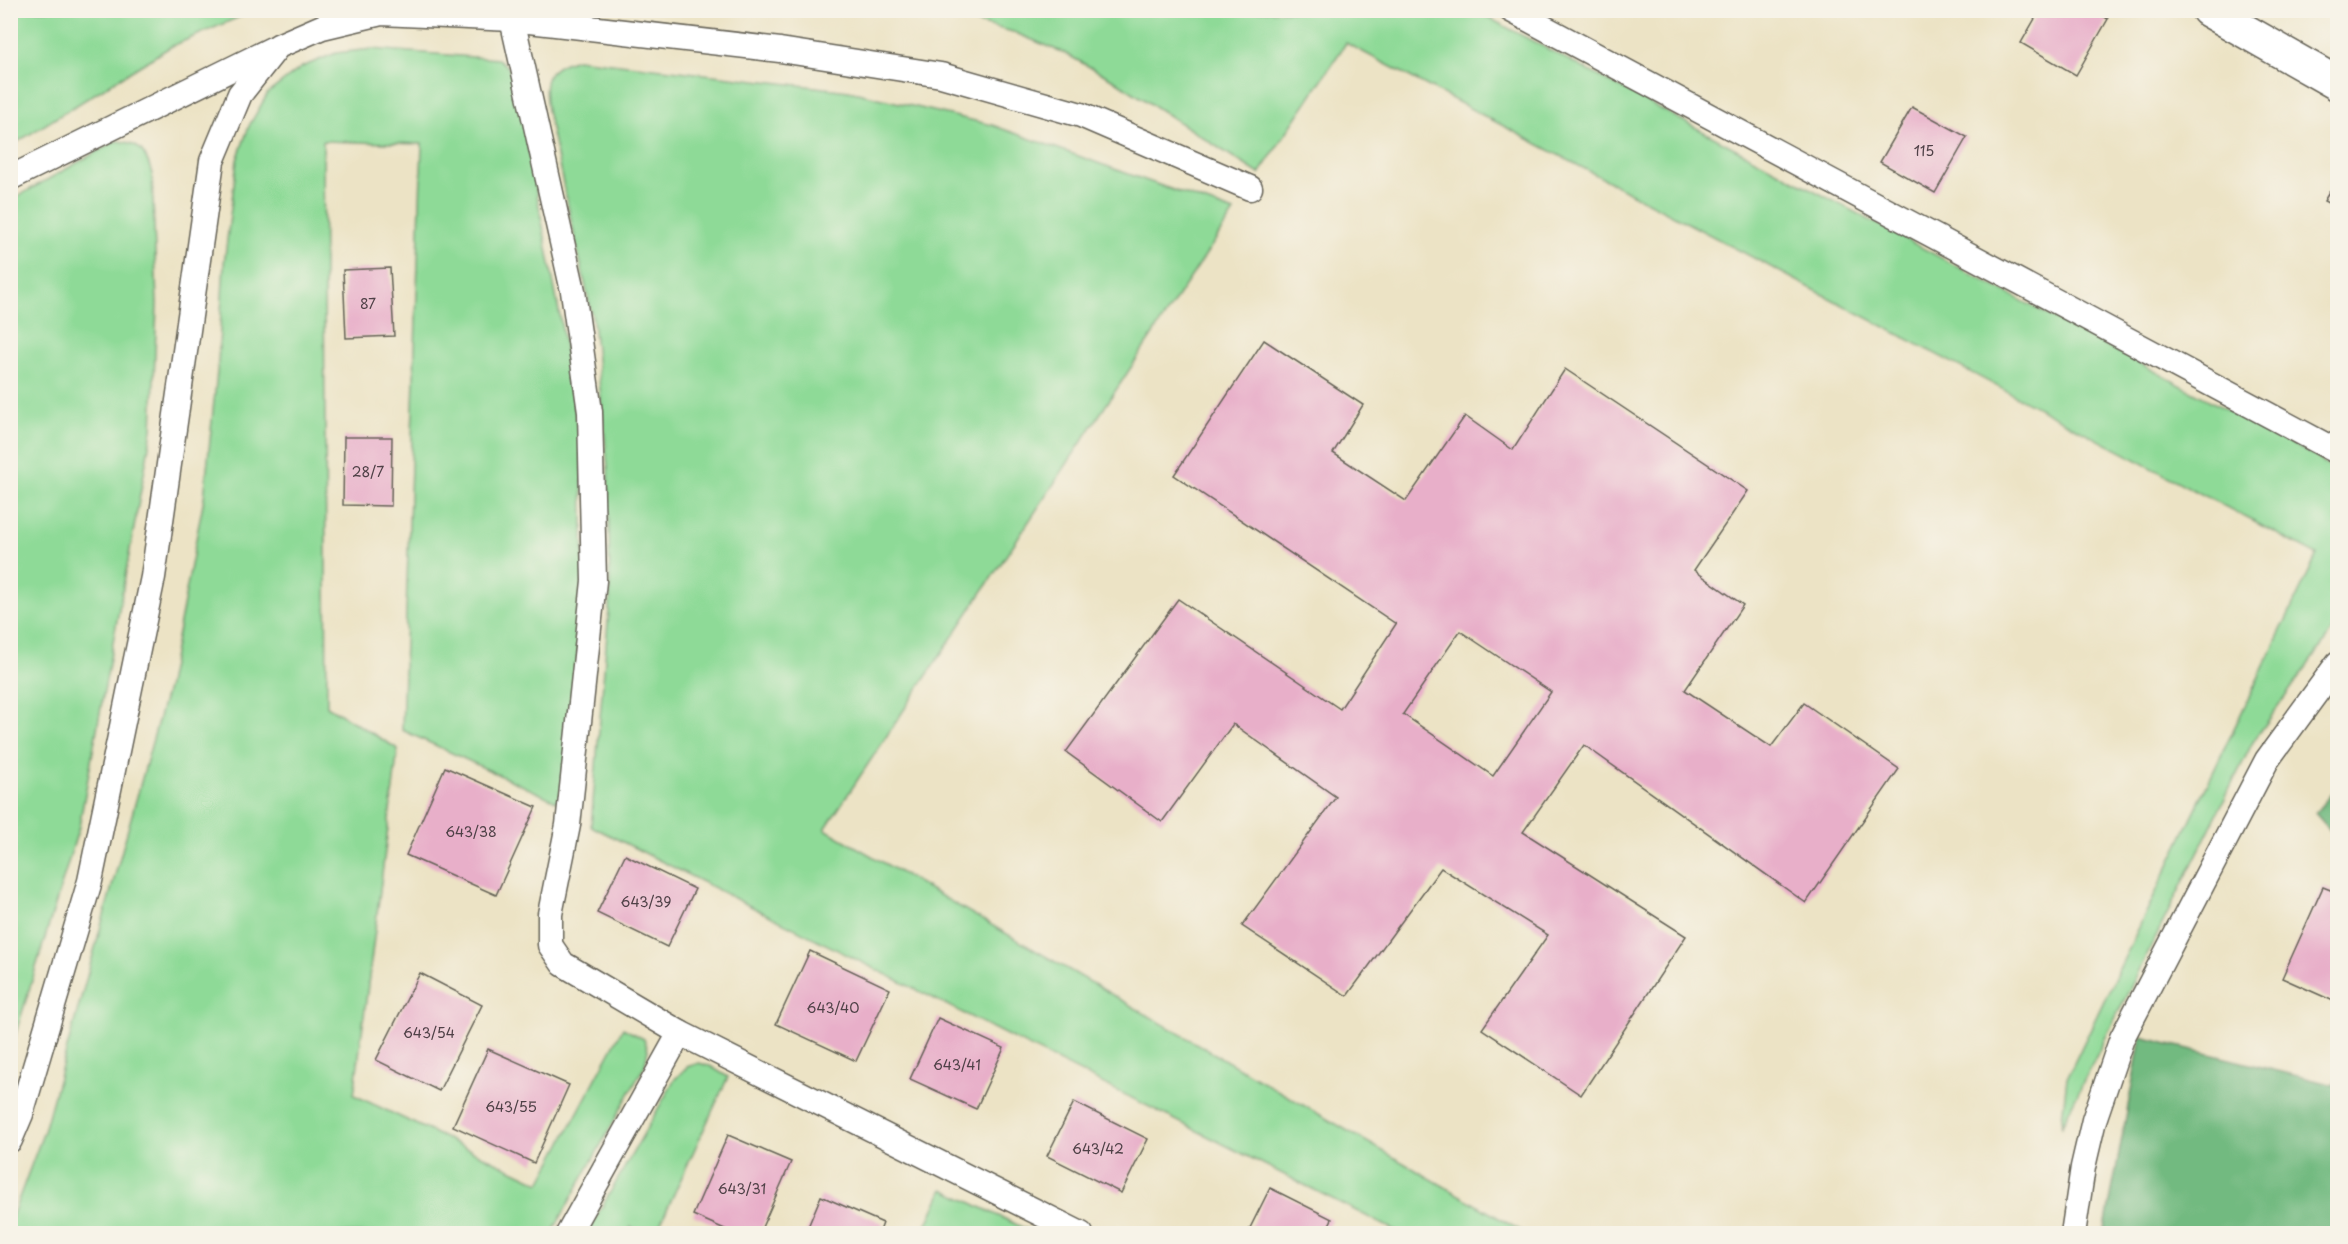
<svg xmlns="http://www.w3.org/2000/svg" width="2348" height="1244" font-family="'Playpen Sans',sans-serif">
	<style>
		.green { fill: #8eda97; stroke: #557b5a; stroke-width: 1.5 }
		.forest { fill: #72ba80; stroke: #476b4e; stroke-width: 1.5 }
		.building { fill: #e8afc9; fill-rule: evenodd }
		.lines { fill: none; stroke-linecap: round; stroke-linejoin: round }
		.lane-casing { stroke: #656257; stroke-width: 27 }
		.street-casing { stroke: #656257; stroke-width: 36 }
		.lane { stroke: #fff; stroke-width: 24 }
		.street { stroke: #fff; stroke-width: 33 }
		.labels { text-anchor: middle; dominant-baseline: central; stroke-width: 4.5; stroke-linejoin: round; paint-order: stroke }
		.number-label { font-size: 14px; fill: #4f4147 }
	</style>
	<rect width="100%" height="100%" fill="#f7f3e8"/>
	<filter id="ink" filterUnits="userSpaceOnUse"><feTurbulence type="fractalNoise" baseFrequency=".0167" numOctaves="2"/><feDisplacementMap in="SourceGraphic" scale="12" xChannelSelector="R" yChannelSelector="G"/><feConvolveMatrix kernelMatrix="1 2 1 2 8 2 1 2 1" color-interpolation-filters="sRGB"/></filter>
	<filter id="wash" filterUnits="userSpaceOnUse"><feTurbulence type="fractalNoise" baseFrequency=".008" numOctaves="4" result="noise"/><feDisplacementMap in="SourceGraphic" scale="24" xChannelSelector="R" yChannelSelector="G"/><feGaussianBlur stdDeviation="1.35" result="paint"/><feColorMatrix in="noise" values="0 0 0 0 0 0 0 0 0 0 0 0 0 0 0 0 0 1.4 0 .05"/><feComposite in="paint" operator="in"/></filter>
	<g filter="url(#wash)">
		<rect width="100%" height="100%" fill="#ece3c5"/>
		<g class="green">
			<polygon points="11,10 253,10 253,11 170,47 11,146"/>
			<polygon points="895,11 1476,11 2318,458 2337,473 2337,624 2253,742 2061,1127 2067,1078 2317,555 1346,43 1259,174 1114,80 1064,53 1013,32 952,16"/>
			<polygon points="372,49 498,59 508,67 516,84 560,317 582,454 584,594 562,804 402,730 422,144 323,141 327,706 398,749 354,1095 540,1183 623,1028 644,1039 648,1050 645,1065 552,1233 11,1234 10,1222 44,1131 168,685 204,498 218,362 224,264 237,160 249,126 268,93 302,67 336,53"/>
			<path d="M577 59 849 91 992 125 1234 212 825 829 1525 1233H1400L591 826 610 598 608 469 593 320 547 110C543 79 544 68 577 59Z"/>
			<path d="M116 141C140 142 146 152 152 174L157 304 152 430 79 827 11 1049V200Z"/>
			<polygon points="699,1063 710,1066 728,1077 656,1233 645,1233 631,1227 628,1233 587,1233 675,1079 687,1067"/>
			<polygon points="943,1189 1034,1233 923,1233"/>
		</g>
		<g class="forest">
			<polygon points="2337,787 2337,838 2315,813"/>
			<polygon points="2141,1037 2334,1085 2337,1078 2337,1233 2104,1233"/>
		</g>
		<g id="blocks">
			<g class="building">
				<polygon points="2040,10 2093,10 2108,19 2076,75 2021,43"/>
				<polygon points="1912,107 1967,137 1935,193 1880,162"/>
				<polygon points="2338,177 2338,208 2324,201"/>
				<polygon points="390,268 394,336 346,338 343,270"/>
				<path d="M1264 340 1363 405 1333 453 1406 501 1465 416 1513 450 1565 369 1748 491 1694 570 1743 605 1685 690 1771 747 1804 703 1899 769 1806 903 1584 745 1523 832 1686 936 1581 1095 1482 1029 1548 935 1441 868 1347 996 1242 926 1336 797 1233 724 1162 822 1066 752 1178 599 1340 709 1396 624 1174 475ZM1460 631 1551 692 1493 776 1403 714Z"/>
				<polygon points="344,437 392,437 391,506 343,505"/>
				<polygon points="445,767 536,807 496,895 406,855"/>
				<polygon points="625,855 695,889 667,947 597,913"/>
				<polygon points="2323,887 2338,893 2338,1003 2282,978"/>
				<polygon points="810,951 890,989 856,1061 776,1024"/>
				<polygon points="420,973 482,1005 439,1091 376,1060"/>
				<polygon points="938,1018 1004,1048 976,1109 910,1079"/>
				<polygon points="488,1049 569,1085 534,1163 453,1126"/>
				<polygon points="1074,1102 1148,1139 1121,1193 1047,1156"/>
				<polygon points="728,1135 791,1162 759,1234 736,1234 693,1215"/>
				<polygon points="1270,1188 1332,1219 1324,1234 1247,1234"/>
				<polygon points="821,1196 883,1223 879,1234 805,1234"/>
			</g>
		</g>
	</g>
	<g filter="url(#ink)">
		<use href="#blocks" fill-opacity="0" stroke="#656257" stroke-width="1.5"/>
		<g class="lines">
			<defs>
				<g id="lane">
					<polyline points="510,10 573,291 590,412 594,581 568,825 550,914 550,945 563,964 680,1033 568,1234"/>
					<polyline points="1511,10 2338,452"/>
					<polyline points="10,178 272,49"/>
					<polyline points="680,1033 1081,1234"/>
					<polyline points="10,1140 21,1114 90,881 153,577 212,161 240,94 278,46 322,27 381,13 512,19 780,50 941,75 1081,115 1250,188"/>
					<polyline points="2073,1234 2083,1167 2094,1120 2122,1038 2267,760 2338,663"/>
				</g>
				<polyline id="street" points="2208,10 2338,84"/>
			</defs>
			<use href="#lane" class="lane-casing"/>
			<use href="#street" class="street-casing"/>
			<use href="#lane" class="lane"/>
			<use href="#street" class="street"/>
		</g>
	</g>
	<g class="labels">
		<g class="number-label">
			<text x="1924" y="150">115</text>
			<text x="368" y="303">87</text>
			<text x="368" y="471">28/7</text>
			<text x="471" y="831">643/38</text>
			<text x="646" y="901">643/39</text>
			<text x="833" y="1007">643/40</text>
			<text x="429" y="1032">643/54</text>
			<text x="957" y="1064">643/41</text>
			<text x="511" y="1106">643/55</text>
			<text x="1098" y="1148">643/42</text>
			<text x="742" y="1188">643/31</text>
		</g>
	</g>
	<rect width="2348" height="1244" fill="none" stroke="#f7f3e8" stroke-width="36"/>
</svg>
